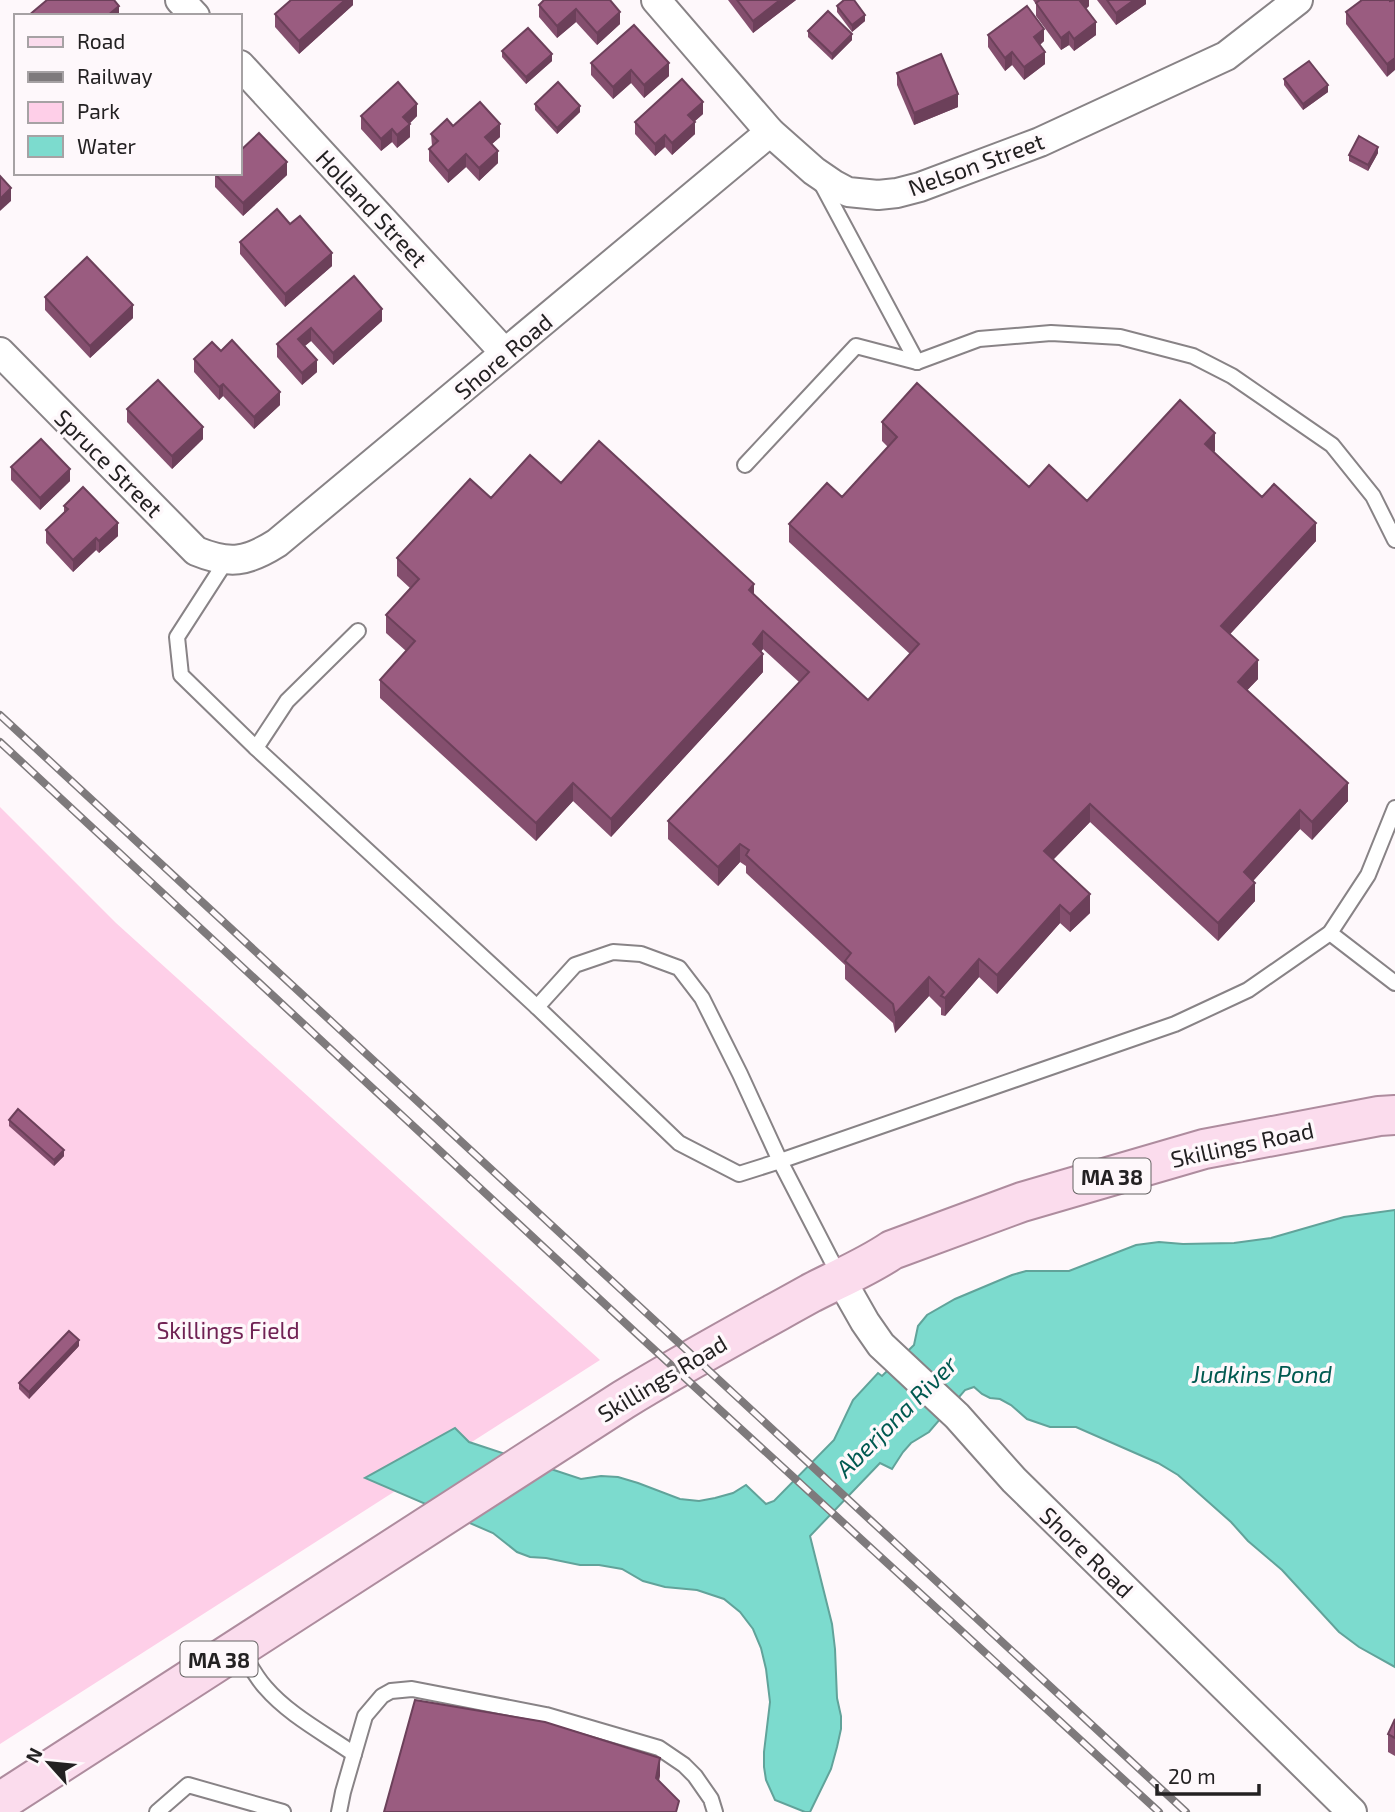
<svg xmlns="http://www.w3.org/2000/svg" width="1395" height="1812" font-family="'Exo 2',sans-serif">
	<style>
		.park { fill: #fecfe8 }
		.water { fill: #7cdbce; stroke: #61a39a; stroke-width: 2 }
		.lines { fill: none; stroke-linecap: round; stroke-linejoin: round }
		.service-casing { stroke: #888386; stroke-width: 18 }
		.minor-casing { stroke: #888386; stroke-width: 32 }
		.primary-casing { stroke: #ae8c9e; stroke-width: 42 }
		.service { stroke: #fff; stroke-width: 14 }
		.minor { stroke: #fff; stroke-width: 28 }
		.primary { stroke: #fbdced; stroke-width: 38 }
		.rail-casing { stroke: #7e7a7c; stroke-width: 8 }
		.rail { stroke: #fef8fb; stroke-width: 5; stroke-dasharray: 16; stroke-linecap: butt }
		.wall { fill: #844f6e }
		.shaded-wall { fill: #6c405a }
		.building { fill: #9a5c80; stroke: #6c405a; stroke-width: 2 }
		.labels { text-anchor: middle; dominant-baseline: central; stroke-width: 7; stroke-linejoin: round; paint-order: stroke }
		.shield { fill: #fef8fb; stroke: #656263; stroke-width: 2 }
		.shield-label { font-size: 21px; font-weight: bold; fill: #232122 }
		.street-label { font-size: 23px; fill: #232122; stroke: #fef8fb }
		.park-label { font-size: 23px; fill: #702254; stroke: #fef8fb }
		.water-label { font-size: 24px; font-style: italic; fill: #005950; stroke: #fef8fb }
	</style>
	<rect width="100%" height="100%" fill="#fef8fb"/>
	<polygon class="park" points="0,807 116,923 600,1360 0,1744"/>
	<polygon class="water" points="1395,1210 1395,1667 1359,1647 1339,1632 1282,1570 1248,1541 1231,1522 1178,1475 1158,1463 1076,1427 1050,1427 1027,1419 1011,1405 1000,1399 990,1398 982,1394 974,1387 965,1390 929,1432 911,1443 903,1452 892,1469 880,1463 810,1536 832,1624 835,1649 837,1698 841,1716 841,1729 837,1747 831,1769 810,1812 805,1812 775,1800 766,1780 764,1767 764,1752 770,1702 766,1669 761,1648 753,1629 740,1612 724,1599 697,1590 665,1587 643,1581 622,1569 599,1565 580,1565 546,1558 530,1557 517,1552 493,1533 365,1478 455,1428 469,1442 581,1479 601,1476 618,1477 638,1483 680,1499 699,1501 715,1498 733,1493 746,1485 766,1504 774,1501 834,1440 853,1400 878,1373 882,1376 914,1345 918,1326 927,1315 955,1299 1012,1275 1026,1271 1069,1271 1136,1245 1159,1242 1183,1244 1234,1243 1271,1238 1344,1217"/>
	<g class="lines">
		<defs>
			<g id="service">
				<polyline points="820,181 917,362"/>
				<polyline points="745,465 856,346 917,362 979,339 1051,333 1120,337 1193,356 1232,376 1332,445 1373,496 1395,540"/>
				<polyline points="226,561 177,637 181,675 256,748 537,1007"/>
				<polyline points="256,748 287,701 358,631"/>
				<polyline points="1330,933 1395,983"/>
				<polygon points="613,952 641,954 679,968 702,998 740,1074 780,1161 739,1174 679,1143 537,1007 575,965"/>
				<polyline points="840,1277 780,1161 1175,1024 1248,990 1330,933 1368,875 1395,808"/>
				<path d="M241 1650C248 1662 255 1676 265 1687 289 1715 324 1733 354 1754"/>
				<polyline points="157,1812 188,1785 283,1812"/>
				<polyline points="339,1812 343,1792 365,1716 382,1696 391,1691 412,1689 546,1715 659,1748 684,1765 695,1776 711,1799 715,1812"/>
			</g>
			<g id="minor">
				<polyline points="180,0 195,16"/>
				<polyline points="656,0 770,132 814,171 833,184 848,192 878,195 897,193 920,187 1040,142 1226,56 1298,0"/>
				<polyline points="240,65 504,352"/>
				<path d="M0 352 196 551C230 565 247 562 277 543L770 132"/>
				<polyline points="840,1278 865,1322 881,1345 957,1416 1014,1480 1352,1812"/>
			</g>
			<path id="primary" d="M0 1802 623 1400C685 1362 748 1328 811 1293 838 1279 867 1267 892 1250L1022 1202 1204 1149 1379 1116 1395 1115"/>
		</defs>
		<use href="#service" class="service-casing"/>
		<use href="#minor" class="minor-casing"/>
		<use href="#primary" class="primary-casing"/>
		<use href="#service" class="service"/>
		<use href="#minor" class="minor"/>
		<use href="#primary" class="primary"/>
		<defs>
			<g id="rail">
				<polyline points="0,715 1186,1812"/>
				<polyline points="0,742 636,1333 1159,1812"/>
			</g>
		</defs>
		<use href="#rail" class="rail-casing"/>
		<use href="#rail" class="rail"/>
	</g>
	<g class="wall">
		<polygon points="353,0 353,5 299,54 275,27 275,14"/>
		<polygon points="544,0 620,24 597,45 576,22 557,38 539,17 539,5"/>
		<polygon points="728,0 796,0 753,33"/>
		<polygon points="1033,0 1089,0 1089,6 1086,9 1096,35 1074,51 1069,45 1061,50 1036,16 1036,4"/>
		<polygon points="1097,0 1146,0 1146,4 1116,25"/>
		<polygon points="1390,0 1387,77 1346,24 1346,12"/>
		<polygon points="837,6 865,21 852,32 837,12"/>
		<polygon points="808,31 852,40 832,60 808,37"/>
		<polygon points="988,35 1044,41 1040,45 1045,64 1024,80 1012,65 1005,71 988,47"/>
		<polygon points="502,51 552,61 526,84 502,57"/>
		<polygon points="591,63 669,76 644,98 631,83 613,99 591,75"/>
		<polygon points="897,73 958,107 914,125 897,85"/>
		<polygon points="1284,79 1328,92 1303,110 1284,85"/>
		<polygon points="535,104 580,112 557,134 535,110"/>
		<polygon points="703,114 695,121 695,134 672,155 665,147 655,156 635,134 635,122"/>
		<polygon points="361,116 417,116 409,124 410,137 397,148 392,142 381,151 361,129"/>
		<polygon points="431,134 500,137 492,144 498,163 479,181 466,167 448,183 429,161 429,149 432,146"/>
		<polygon points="1378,153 1368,171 1349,161 1349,155"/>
		<polygon points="215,174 287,175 243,216 215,187"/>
		<polygon points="290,224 332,266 285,307 240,254 240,242"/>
		<polygon points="354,276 382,321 333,365 311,341 305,346 317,372 302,385 277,357 277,344"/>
		<polygon points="45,297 133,318 90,358 45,310"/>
		<polygon points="221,351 280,405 254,429 223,396 219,400 194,372 194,359"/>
		<polygon points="127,409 203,439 172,469 127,422"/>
		<polygon points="882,422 1029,487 1087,501 1215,451 1214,452 1262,497 1316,541 1230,634 1258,679 1247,690 1348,801 1312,840 1300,829 1253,881 1255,901 1218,941 1090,822 1053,860 1090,913 1070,932 1060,923 997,994 979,977 945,1016 941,1015 941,1008 929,996 895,1033 893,1023 845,979 845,965 746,873 746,866 740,862 718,886 668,839 668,821 799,682 763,649 761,652 763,672 611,837 573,801 536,841 380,698 380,680 406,651 386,633 386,615 410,588 397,576 397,558 491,498 561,483 754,595 868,700 910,654 789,542 789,524 842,497 888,447 882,441"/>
		<polygon points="11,467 70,481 40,510 11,480"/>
		<polygon points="64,506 118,536 99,553 96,550 73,572 46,543 46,530 64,512"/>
		<polygon points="9,1120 64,1156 54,1166 9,1126"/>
		<polygon points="79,1346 29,1399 19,1389 19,1383"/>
		<polygon points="1395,1719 1395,1756 1388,1752 1388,1734"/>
	</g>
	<g class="shaded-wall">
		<polygon points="345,0 353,0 353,5 299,54 299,41"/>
		<polygon points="780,0 796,0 753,33 753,21"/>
		<polygon points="1081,0 1089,0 1089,6 1080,13 1080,1"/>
		<polygon points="1134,0 1146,0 1146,4 1116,25 1116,13"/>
		<polygon points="119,6 119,16 107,16"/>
		<polygon points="576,9 576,22 557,38 557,26"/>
		<polygon points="620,12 620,24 597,45 597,33"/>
		<polygon points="865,15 865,21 852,32 852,25"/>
		<polygon points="1096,22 1096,35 1074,51 1074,39"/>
		<polygon points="1044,29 1044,41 1034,50 1034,37"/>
		<polygon points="1069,32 1069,45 1061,50 1061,38"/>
		<polygon points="852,34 852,40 832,60 832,54"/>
		<polygon points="1012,52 1012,65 1005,71 1005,58"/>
		<polygon points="1045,52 1045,64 1024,80 1024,67"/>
		<polygon points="552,54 552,61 526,84 526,77"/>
		<polygon points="1395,58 1395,70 1387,77 1387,64"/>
		<polygon points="669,63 669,76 644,98 644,85"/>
		<polygon points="631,70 631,83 613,99 613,87"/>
		<polygon points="1328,85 1328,92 1303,110 1303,104"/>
		<polygon points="958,94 958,107 914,125 914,113"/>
		<polygon points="703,102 703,114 688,127 688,115"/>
		<polygon points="417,104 417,116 403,130 403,117"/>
		<polygon points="580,106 580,112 557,134 557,128"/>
		<polygon points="695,122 695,134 672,155 672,143"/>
		<polygon points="410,124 410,137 397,148 397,135"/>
		<polygon points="500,124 500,137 485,150 485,137"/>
		<polygon points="392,129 392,142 381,151 381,139"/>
		<polygon points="665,135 665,147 655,156 655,144"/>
		<polygon points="1378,147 1378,153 1368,171 1368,165"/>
		<polygon points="498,151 498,163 479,181 479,168"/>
		<polygon points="466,154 466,167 448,183 448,171"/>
		<polygon points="287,162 287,175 243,216 243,203"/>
		<polygon points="11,188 11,201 0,211 0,199"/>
		<polygon points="332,253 332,266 285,307 285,294"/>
		<polygon points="133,305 133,318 90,358 90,346"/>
		<polygon points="382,309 382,321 333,365 333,353"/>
		<polygon points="311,328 311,341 298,351 298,339"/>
		<polygon points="317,360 317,372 302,385 302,373"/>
		<polygon points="223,384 223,396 219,400 219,387"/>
		<polygon points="280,392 280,405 254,429 254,417"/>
		<polygon points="203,427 203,439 172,469 172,456"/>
		<polygon points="1215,433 1215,451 1205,462 1205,444"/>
		<polygon points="70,469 70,481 40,510 40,498"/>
		<polygon points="118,523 118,536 99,553 99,541"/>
		<polygon points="1316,523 1316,541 1221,644 1221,626"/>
		<polygon points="96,538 96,550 73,572 73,560"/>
		<polygon points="754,584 754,602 749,590"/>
		<polygon points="763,631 763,649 753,662 753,644"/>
		<polygon points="763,654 763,672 611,837 611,819"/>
		<polygon points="1258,660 1258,679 1238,700 1238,682"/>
		<polygon points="573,783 573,801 536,841 536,823"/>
		<polygon points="1348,783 1348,801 1312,840 1312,822"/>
		<polygon points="1090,804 1090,822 1044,869 1044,851"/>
		<polygon points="1300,810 1300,829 1244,891 1244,872"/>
		<polygon points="740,844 740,862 718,886 718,867"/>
		<polygon points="1255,883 1255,901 1218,941 1218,923"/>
		<polygon points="1090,894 1090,913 1070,932 1070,914"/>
		<polygon points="1060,905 1060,923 997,994 997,975"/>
		<polygon points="979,959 979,977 945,1016 945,998"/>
		<polygon points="929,977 929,996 895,1033 895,1014"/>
		<polygon points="64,1150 64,1156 54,1166 54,1160"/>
		<polygon points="79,1340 79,1346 29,1399 29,1392"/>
		<polygon points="660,1758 660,1776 656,1796 656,1778"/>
	</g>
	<g class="building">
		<polygon points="47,0 114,0 119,6 107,16 28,16"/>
		<polygon points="291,0 345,0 299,41 275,14"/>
		<polygon points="544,0 610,0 620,12 597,33 576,9 557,26 539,5"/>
		<polygon points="737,0 780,0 753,21"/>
		<polygon points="844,0 854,0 865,15 852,25 837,6"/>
		<polygon points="1040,0 1081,0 1080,1 1096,22 1074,39 1069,32 1061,38 1036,3"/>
		<polygon points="1107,0 1134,0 1116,13"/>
		<polygon points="1362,0 1390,0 1390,1 1395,0 1395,58 1387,64 1346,12"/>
		<polygon points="1027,6 1044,29 1034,37 1045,52 1024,67 1012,52 1005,58 988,35"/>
		<polygon points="828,11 852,34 832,54 808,31"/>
		<polygon points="634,25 669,63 644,85 631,70 613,87 591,63"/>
		<polygon points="528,28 552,54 526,77 502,51"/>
		<polygon points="941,54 958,94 914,113 897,73"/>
		<polygon points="1309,61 1328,85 1303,104 1284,79"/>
		<polygon points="682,79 703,102 688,115 695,122 672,143 665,135 655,144 635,122"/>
		<polygon points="398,82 417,104 403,117 410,124 397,135 392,129 381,139 361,116"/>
		<polygon points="558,82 580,106 557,128 535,104"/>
		<polygon points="480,102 500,124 485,137 498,151 479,168 466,154 448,171 429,149 438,141 431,134 447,119 453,126"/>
		<polygon points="259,133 287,162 243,203 215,174 217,173 240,173 240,151"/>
		<polygon points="1359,136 1378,147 1368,165 1349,155"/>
		<polygon points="0,176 11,188 0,199"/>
		<polygon points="277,209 290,224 300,216 332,253 285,294 240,242"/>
		<polygon points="87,257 133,305 90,346 45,297"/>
		<polygon points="354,276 382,309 333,353 311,328 298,339 317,360 302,373 277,344"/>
		<polygon points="232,340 280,392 254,417 223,384 219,387 194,359 212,342 221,351"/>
		<polygon points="158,380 203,427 172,456 127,409"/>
		<polygon points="917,383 1029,487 1049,465 1087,501 1180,400 1215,433 1205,444 1262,497 1274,484 1316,523 1221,626 1258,660 1238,682 1348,783 1312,822 1300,810 1244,872 1255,883 1218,923 1090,804 1044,851 1090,894 1070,914 1060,905 997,975 979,959 945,998 941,996 944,992 929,977 895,1014 893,1004 845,961 851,953 746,855 749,850 740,844 718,867 668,821 809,672 763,631 753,644 763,654 611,819 573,783 536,823 380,680 415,641 386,615 419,579 397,558 470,479 491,498 530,455 561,483 599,441 754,584 749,590 868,700 919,644 789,524 827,483 842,497 897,437 882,422"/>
		<polygon points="41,439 70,469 40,498 11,467"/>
		<polygon points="83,487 118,523 99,541 96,538 73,560 46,530 68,509 64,506"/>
		<polygon points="18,1109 64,1150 54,1160 9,1120"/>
		<polygon points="69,1331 79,1340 29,1392 19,1383"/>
		<polygon points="415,1700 545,1722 660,1758 656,1778 679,1801 676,1812 384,1812"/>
		<polygon points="1395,1719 1395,1738 1388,1734"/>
	</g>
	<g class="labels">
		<g class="shield">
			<rect x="1073.5" y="1158.5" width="77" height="35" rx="5"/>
			<rect x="180.5" y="1641.5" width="77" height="35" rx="5"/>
		</g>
		<g class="shield-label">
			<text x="1112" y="1176">MA 38</text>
			<text x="219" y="1659">MA 38</text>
		</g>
		<g class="street-label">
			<text transform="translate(976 164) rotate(-20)">Nelson Street</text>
			<text transform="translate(372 208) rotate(47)">Holland Street</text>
			<text transform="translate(503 356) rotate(-40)">Shore Road</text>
			<text transform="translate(109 463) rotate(45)">Spruce Street</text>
			<text transform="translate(1242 1144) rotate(-12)">Skillings Road</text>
			<text transform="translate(662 1378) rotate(-31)">Skillings Road</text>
			<text transform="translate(1087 1552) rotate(44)">Shore Road</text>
		</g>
		<g class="park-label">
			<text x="228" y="1330">Skillings Field</text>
		</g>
		<g class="water-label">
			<text x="1262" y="1373">Judkins Pond</text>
			<text transform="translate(896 1416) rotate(-45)">Aberjona River</text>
		</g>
	</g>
	<rect x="14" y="14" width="228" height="161" fill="#fef8fb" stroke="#a6a2a4" stroke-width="2"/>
	<rect x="28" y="37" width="35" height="10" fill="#fbdced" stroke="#a6a2a4" stroke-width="2"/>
	<text x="77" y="49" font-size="21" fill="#232122">Road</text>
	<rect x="28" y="72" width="35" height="10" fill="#7e7a7c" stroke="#a6a2a4" stroke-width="2"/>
	<text x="77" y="84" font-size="21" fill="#232122">Railway</text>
	<rect x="28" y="102" width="35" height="21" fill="#fecfe8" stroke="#a6a2a4" stroke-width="2"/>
	<text x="77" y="119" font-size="21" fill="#232122">Park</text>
	<rect x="28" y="136" width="35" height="21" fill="#7cdbce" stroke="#a6a2a4" stroke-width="2"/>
	<text x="77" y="154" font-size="21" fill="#232122">Water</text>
	<g transform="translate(49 1763) rotate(297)" stroke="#fef8fb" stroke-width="5" paint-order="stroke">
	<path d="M0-5L12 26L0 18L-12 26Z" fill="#232122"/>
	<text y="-10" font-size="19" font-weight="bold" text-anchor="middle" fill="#232122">N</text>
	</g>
	<path d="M1157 1784v10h102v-10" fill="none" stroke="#232122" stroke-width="3.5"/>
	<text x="1168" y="1784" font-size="21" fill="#232122" stroke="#fef8fb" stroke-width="5" paint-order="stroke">20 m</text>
</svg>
